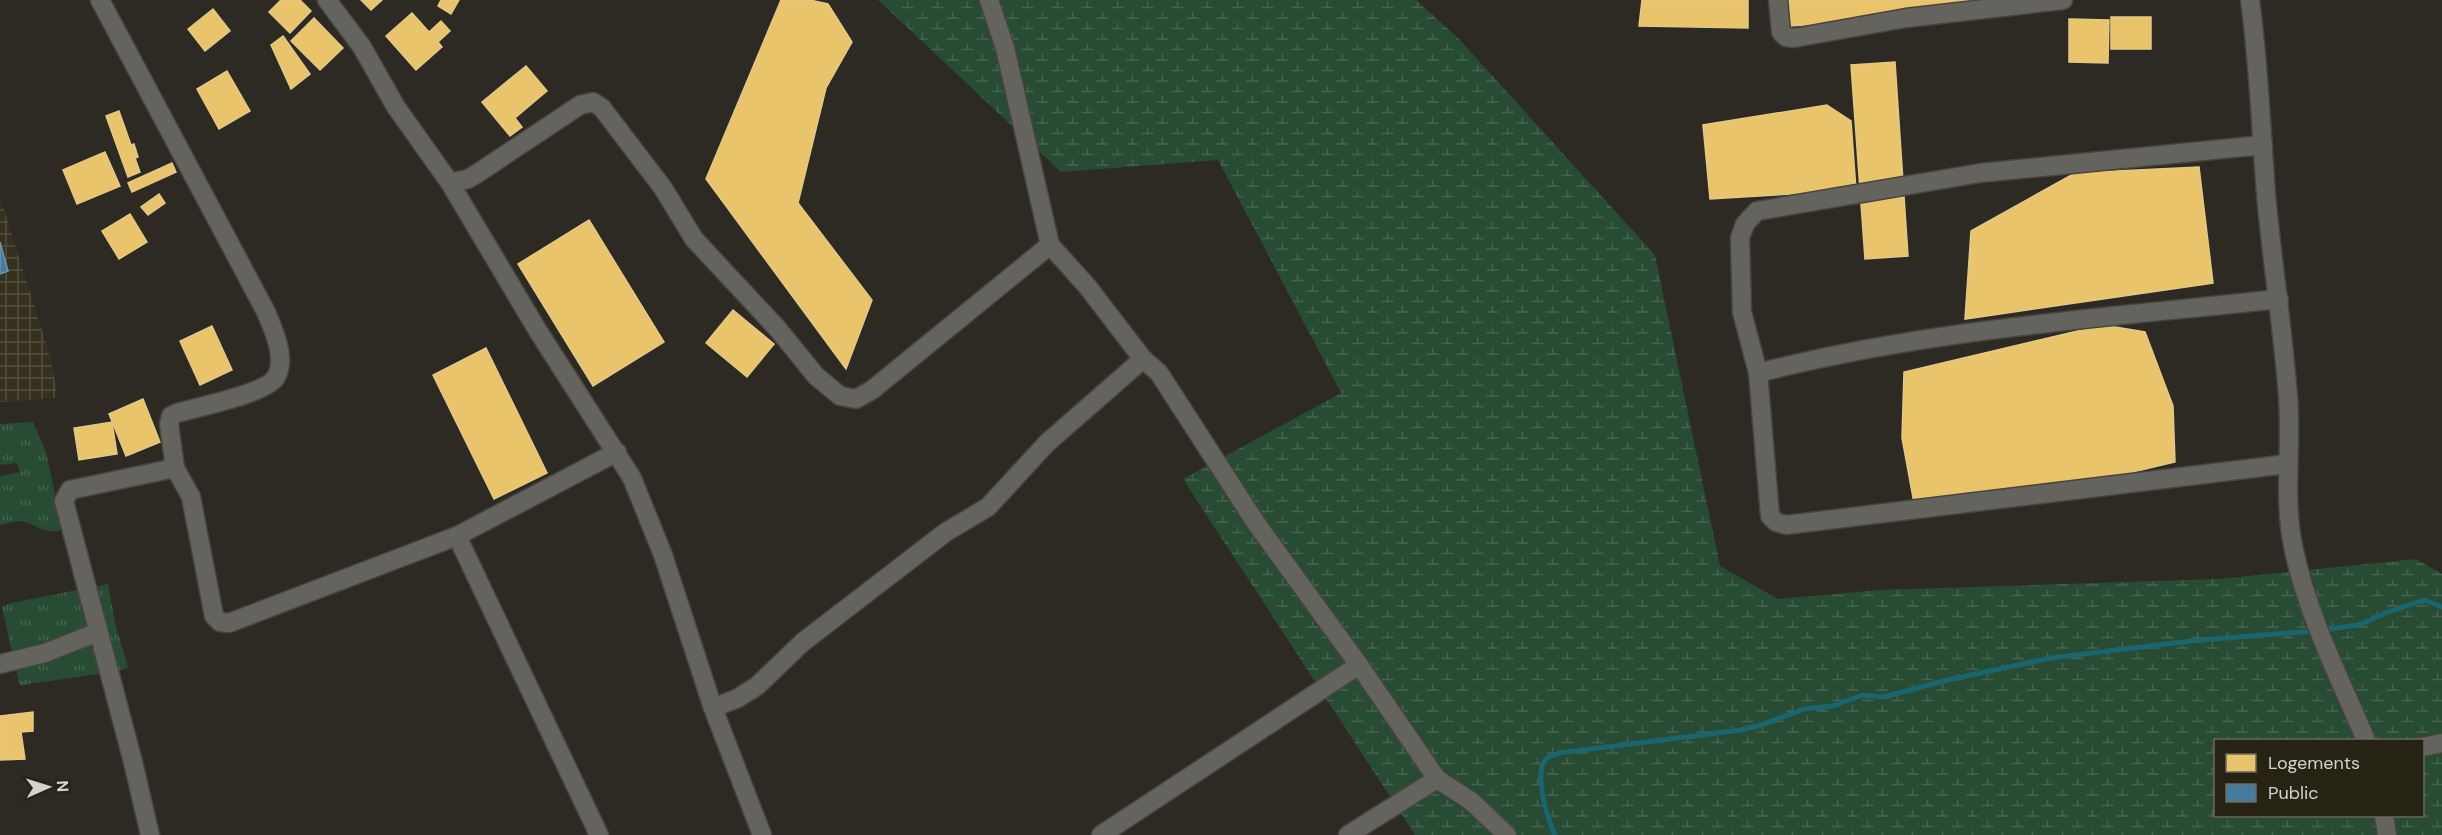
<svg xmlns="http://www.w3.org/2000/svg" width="2442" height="835" font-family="'DM Sans',sans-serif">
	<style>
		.industrial { fill: url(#industrial-grid) }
		.grass { fill: url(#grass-tufts) }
		.wetland { fill: url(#wetland-marsh); fill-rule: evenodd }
		.homes { fill: #e9c46a; stroke: #e3c886; stroke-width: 1.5 }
		.public { fill: #457b9d; stroke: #7095aa; stroke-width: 1.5 }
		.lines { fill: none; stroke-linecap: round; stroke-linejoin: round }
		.stream { stroke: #1a6670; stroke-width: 5 }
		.street-casing { stroke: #46453e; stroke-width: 21 }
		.street { stroke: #65635e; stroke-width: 18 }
	</style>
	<defs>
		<pattern id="industrial-grid" width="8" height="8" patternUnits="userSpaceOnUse" patternTransform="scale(1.5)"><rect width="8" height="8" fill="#36311f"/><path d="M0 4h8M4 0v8" fill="none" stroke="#524e3e"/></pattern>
		<pattern id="grass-tufts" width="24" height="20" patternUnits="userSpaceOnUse" patternTransform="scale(1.5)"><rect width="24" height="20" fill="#274b33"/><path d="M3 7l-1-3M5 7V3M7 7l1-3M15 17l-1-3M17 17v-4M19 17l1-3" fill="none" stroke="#45644f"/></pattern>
		<pattern id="wetland-marsh" width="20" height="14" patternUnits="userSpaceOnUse" patternTransform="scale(1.5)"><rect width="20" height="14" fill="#274b33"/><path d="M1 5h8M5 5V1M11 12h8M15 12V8" fill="none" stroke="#45644f"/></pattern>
	</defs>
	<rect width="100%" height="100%" fill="#2c2a23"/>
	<polygon class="industrial" points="0,197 51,359 56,388 55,398 0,402"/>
	<g class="grass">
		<path d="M33 422 46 452 62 526 59 531C44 534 34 523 20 521 14 521 6 524 0 525V476L20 472 17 463 0 465V424Z"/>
		<polygon points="108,584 115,623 128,667 120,671 22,685 19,684 2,607 11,603"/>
	</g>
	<path class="wetland" d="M878 0H1416L1459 39 1655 255 1720 566 1778 599 1879 590 2219 579 2416 559 2442 574V835H1415L1183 479 1341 393 1218 160 1061 172ZM2216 740H2422V816H2216Z"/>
	<g class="homes">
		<polygon points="281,0 300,0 311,11 290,33 269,12"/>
		<polygon points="361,0 382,0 371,10"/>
		<polygon points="441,0 459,0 451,14 438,6"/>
		<polygon points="781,0 810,0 828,4 852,42 826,88 798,203 872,300 846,369 706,179"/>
		<polygon points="1642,0 1748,0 1748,28 1639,26"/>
		<polygon points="1788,0 2001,0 2001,13 1789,26"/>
		<polygon points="213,9 230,31 205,51 188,29"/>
		<polygon points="412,13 429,32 441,21 450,31 438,42 442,47 416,70 386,36"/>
		<rect x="2111" y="17" width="40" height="32"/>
		<polygon points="314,18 343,48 320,70 291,41"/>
		<polygon points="2069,19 2109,20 2108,63 2069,62"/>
		<polygon points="283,36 310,74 291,89 271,45"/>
		<polygon points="1895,62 1908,256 1865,259 1851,65"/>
		<polygon points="526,66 547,91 515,118 522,127 510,136 482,102"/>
		<polygon points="227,71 250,111 219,129 197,89"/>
		<polygon points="1827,105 1851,121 1856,190 1710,199 1703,125"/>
		<polygon points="119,111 131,145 134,144 138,157 135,158 140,172 128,177 106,116"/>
		<polygon points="105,152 120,186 77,204 63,170"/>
		<polygon points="172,163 176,172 132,192 128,183"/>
		<polygon points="2199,167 2213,283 1965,319 1971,231 2075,173"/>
		<polygon points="159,194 165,203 148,215 141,207"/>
		<polygon points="130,214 147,242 119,259 102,231"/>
		<polygon points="589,220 664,342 593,386 518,264"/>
		<polygon points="733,310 774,344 747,377 706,343"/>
		<polygon points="2103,325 2145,332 2173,406 2175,462 2049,492 1914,503 1902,438 1904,372"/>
		<polygon points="212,326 232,370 200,385 180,341"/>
		<polygon points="486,348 547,473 494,499 433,375"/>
		<polygon points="143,399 160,442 126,456 109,414"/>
		<polygon points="112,422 117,454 79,460 74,428"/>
		<polygon points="33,712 33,731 21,732 25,759 0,760 0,716"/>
	</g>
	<polygon class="public" points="0,242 8,271 0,274"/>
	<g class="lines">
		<g class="stream">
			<polyline points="2324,630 2362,624 2385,613 2424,600 2442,607"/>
			<path d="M1555 835C1548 820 1533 773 1546 759 1548 756 1555 755 1559 753L1741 730 1764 724 1804 709 1833 706 1863 695 1884 697 1943 681 2051 658 2191 641 2314 631"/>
		</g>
		<defs>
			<g id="street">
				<path d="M100 0 265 310C273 328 287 358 276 377 266 394 197 407 177 413L171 416 169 424 175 468 191 497 214 616 220 622 229 623 457 536 617 452"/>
				<polyline points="327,0 362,47 396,107 450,183 538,331 632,478 663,555 713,708 762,835"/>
				<polyline points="989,0 1005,48 1050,245 1087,286 1143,359 1159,373 1256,523 1359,665 1437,779 1471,801 1507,835"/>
				<polyline points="1778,0 1781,32 1786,37 1794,38 1906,18 2063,0"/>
				<path d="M2250 0C2259 65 2261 129 2266 194 2272 262 2283 329 2288 397 2292 447 2283 496 2293 546 2307 614 2339 677 2366 740"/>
				<polyline points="2263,145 1980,173 1757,211 1745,224 1740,238 1742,312 1758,373 1770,516 1776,522 1786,525 2288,464"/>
				<polyline points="450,183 468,179 478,173 580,105 593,102 602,108 663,188 694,239 777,328 816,376 840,396 856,399 872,390 1050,245"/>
				<path d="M1758 373C1928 329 2105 318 2279 299"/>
				<polyline points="457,536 599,835"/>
				<polyline points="0,664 45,653 98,632"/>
				<polyline points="713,708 738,698 757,686 803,642 946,532 988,507 1047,443 1143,359"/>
				<polyline points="2422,747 2442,743"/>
				<polyline points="2384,816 2387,835"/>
				<polyline points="150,835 133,762 64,501 70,490 175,468"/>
				<polyline points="1101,835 1359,665"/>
				<polyline points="1348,835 1437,779"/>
			</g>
		</defs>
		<use href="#street" class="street-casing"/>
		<use href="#street" class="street"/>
	</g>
	<rect x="2214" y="739" width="210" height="78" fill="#262315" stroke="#6c695d" stroke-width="1.5"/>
	<rect x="2226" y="754" width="30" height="18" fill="#e9c46a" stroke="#6c695d" stroke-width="1.5"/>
	<text x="2268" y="769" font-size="18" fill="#d4d2c9">Logements</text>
	<rect x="2226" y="784" width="30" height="18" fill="#457b9d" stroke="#6c695d" stroke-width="1.5"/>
	<text x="2268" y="799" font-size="18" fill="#d4d2c9">Public</text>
	<g transform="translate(48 787) rotate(87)" stroke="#262315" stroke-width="4.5" paint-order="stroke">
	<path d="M0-4.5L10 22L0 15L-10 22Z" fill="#d4d2c9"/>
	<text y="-9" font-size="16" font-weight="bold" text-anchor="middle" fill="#d4d2c9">N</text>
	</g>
</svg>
